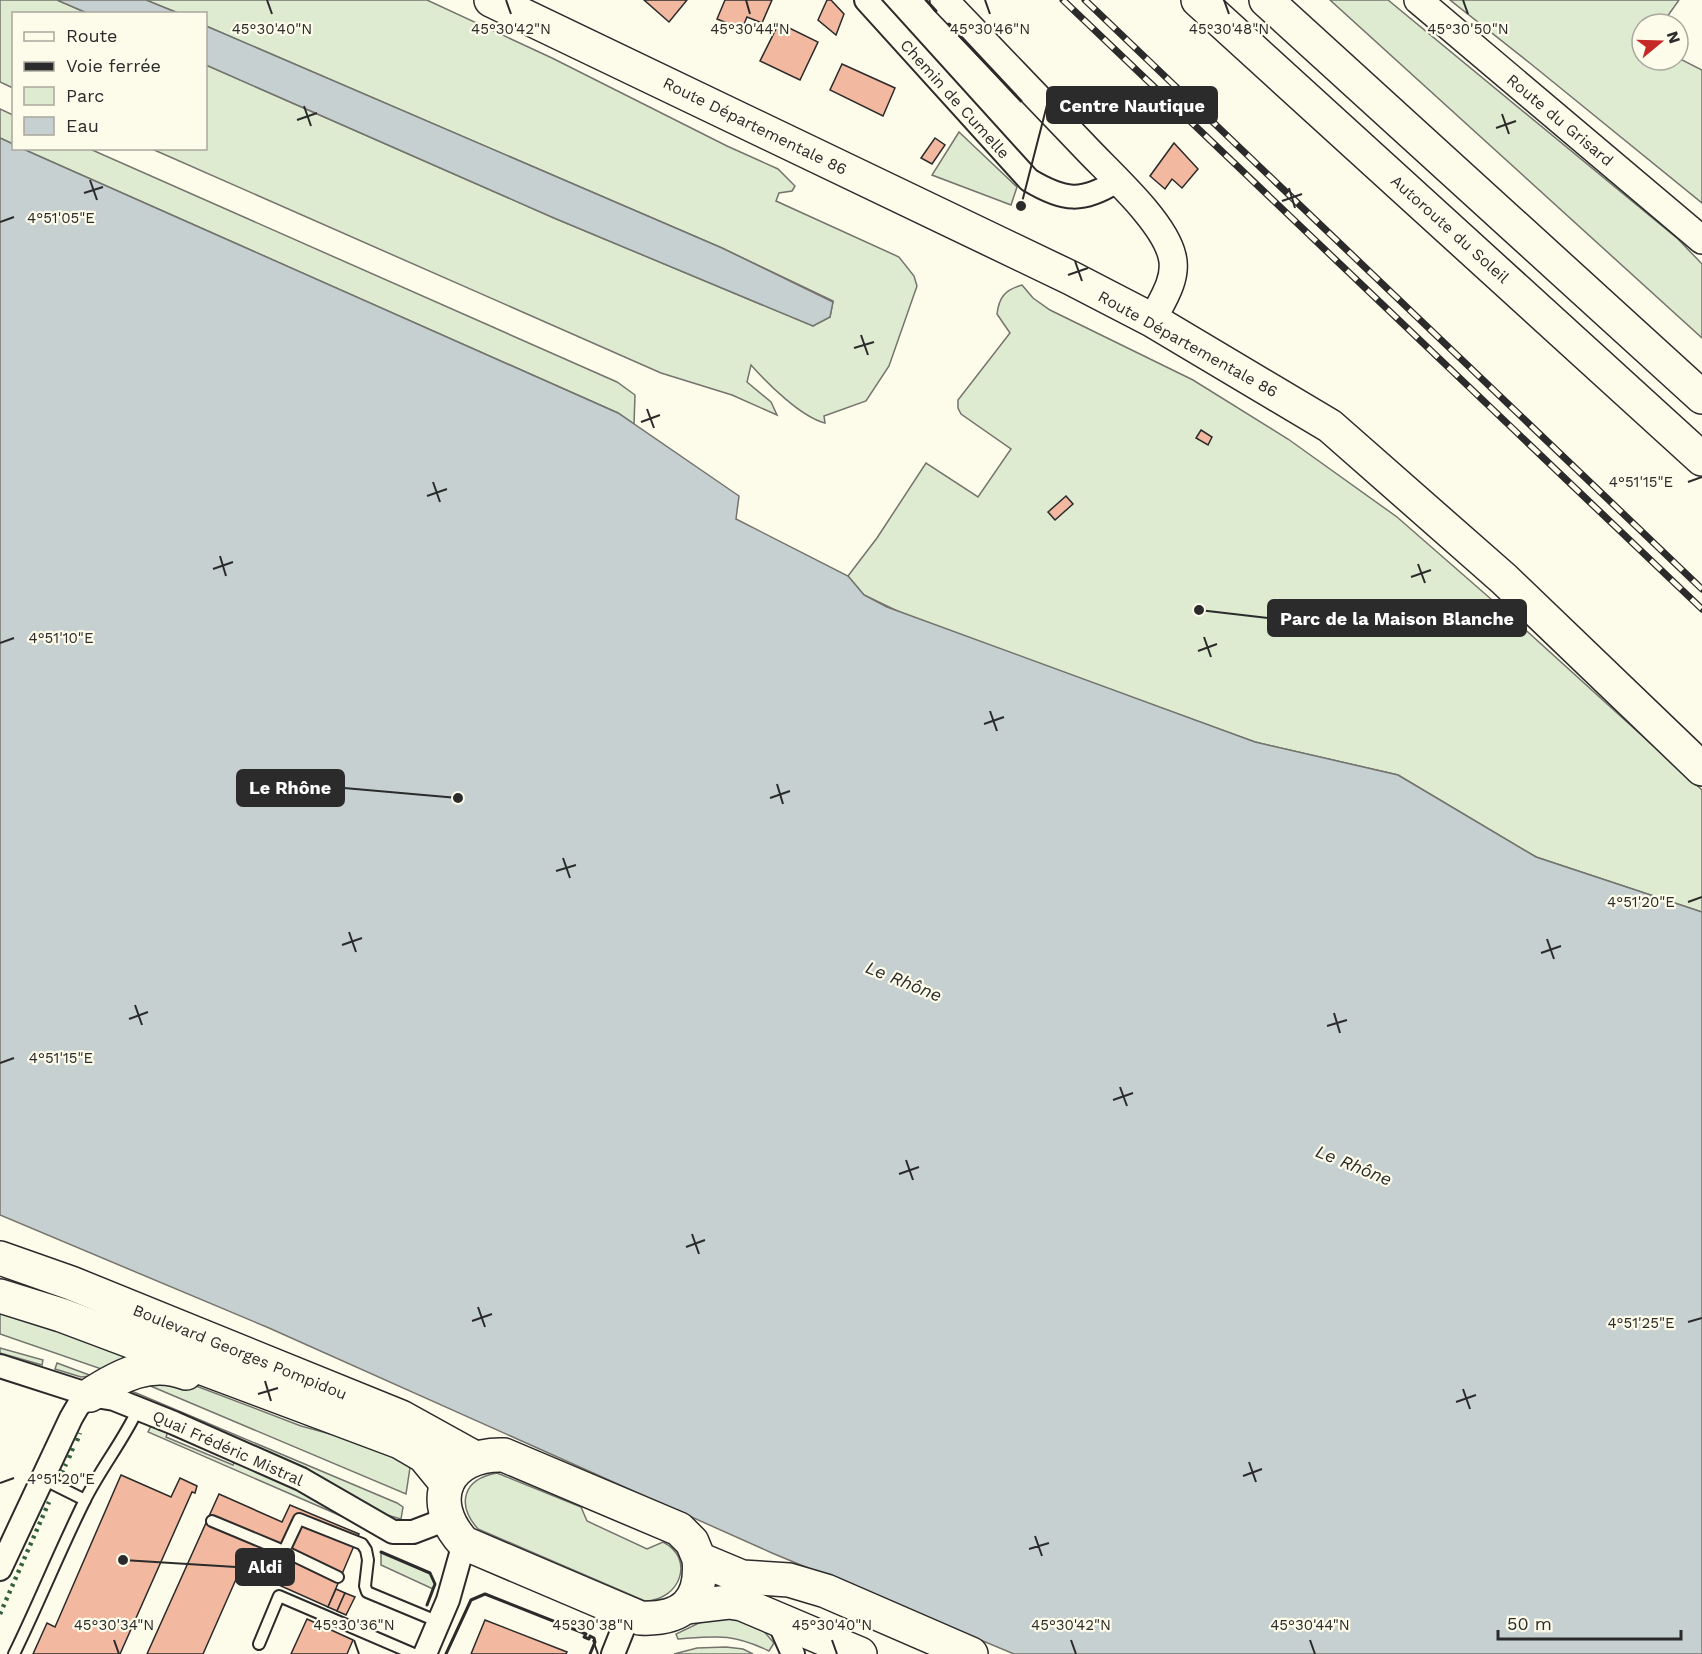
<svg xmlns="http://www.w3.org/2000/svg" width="1702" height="1654" font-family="'Work Sans',sans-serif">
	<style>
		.green { fill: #deebd1; stroke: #74746e; stroke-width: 1.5 }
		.water { fill: #c7d0d0; stroke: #74746e; stroke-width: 1.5 }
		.building { fill: #f2b8a0; stroke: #2b2b2b; stroke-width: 1.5 }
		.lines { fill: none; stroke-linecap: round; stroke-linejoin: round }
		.service-casing { stroke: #2b2b2b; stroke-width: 14 }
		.minor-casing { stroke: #2b2b2b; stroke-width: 26 }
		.tertiary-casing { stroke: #2b2b2b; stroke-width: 30 }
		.primary-casing { stroke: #2b2b2b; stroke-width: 36 }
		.motorway-casing { stroke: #2b2b2b; stroke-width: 36 }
		.service { stroke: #fdfbea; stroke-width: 10 }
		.minor { stroke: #fdfbea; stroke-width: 22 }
		.tertiary { stroke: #fdfbea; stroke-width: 27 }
		.primary { stroke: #fdfbea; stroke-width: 33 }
		.motorway { stroke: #fdfbea; stroke-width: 33 }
		.rail-casing { stroke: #2b2b2b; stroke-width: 7 }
		.rail { stroke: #fdfbea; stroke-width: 4.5; stroke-dasharray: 14; stroke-linecap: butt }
		.hedge { stroke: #34623c; stroke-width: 4.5; stroke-dasharray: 3 4.5; stroke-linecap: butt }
		.wall { stroke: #2b2b2b; stroke-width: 3 }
		.ticks { fill: none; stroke: #2b2b2b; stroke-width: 2 }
		.labels { text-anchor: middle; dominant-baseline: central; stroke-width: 4.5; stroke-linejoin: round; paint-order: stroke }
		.street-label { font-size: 16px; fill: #2b2b2b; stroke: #fdfbea }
		.water-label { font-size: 18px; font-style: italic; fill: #2b2b2b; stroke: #fdfbea }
		.ticks-label { font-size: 15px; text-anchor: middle; fill: #2b2b2b; stroke: #fdfbea; stroke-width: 4.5; stroke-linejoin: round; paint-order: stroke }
		.leader { fill: none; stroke: #2b2b2b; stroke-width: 2 }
		.callout-dot { fill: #2b2b2b; stroke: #fdfbea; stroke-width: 2 }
		.callout { fill: #2b2b2b; stroke: #2b2b2b; stroke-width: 2 }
		.callout-label { font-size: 18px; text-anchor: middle; font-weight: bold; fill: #fff }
	</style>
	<rect width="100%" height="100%" fill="#fdfbea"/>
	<g class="green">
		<polygon points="0,0 57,0 87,13 14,14 13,88 0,82"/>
		<path d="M146 0H427L552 58 727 146 778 169 795 186 792 191 779 193 776 201 899 257 914 276 917 286 889 366 866 401 824 416 825 423C801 417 768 384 751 365L747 382 771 402 777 415 732 395 661 373 152 149 206 148V65L554 218 813 326 830 317 833 301 722 248 206 26V14L178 13Z"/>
		<polygon points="1330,0 1388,0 1678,239 1702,264 1702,338"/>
		<polygon points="1450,0 1679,0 1662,24 1642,24 1642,60 1678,60 1678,54 1682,60 1702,70 1702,203 1531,64"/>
		<polygon points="0,109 13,115 13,144 0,138"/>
		<polygon points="959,132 1017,187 1011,205 932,175"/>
		<polygon points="23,149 90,149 617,382 635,395 634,424 618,413"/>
		<path d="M1022 285 1033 298 1050 310 1193 380 1288 439 1397 517 1507 613 1702 790V912L1536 857 1398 775 1255 742 912 618 864 595 848 576 877 538 926 463 978 497 1011 449 961 414 958 408V400L1010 333 997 314C999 297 1005 290 1022 285Z"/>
		<polygon points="0,1307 156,1357 110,1372 0,1334"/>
		<polygon points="0,1348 43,1360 42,1365 0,1353"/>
		<polygon points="57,1363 92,1376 81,1377 55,1369"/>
		<polygon points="141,1382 191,1384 301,1426 345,1438 411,1461 406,1494"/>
		<polygon points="122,1387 397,1503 403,1507 401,1519 373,1511 123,1394"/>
		<polygon points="151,1426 169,1429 166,1437 233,1465 237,1456 271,1472 355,1522 148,1432"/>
		<path d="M497 1473 581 1507 587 1521 647 1549 663 1542C695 1558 681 1600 645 1601L478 1529C456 1504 463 1479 497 1473Z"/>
		<polygon points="381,1552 430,1573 435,1584 433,1589 381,1565"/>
		<path d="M732 1618 761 1628 774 1643 769 1651C732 1633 717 1636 678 1639L676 1634 701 1622Z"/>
		<polygon points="726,1647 743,1649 753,1654 674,1654 697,1648"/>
	</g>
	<g class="water">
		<polygon points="57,0 146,0 178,13 87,13"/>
		<polygon points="206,26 722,248 833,302 830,317 813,326 554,218 206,65"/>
		<polygon points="0,138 13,144 14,148 23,149 618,413 739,496 736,519 848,576 864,595 887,607 1255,742 1398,775 1536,857 1702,912 1702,1654 1014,1654 772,1553 269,1328 0,1215"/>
	</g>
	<g class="building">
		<polygon points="644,0 687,0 669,22"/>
		<polygon points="725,0 772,0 762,23 747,17 742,29 717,19"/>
		<polygon points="827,0 831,0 844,14 836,35 818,20"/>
		<polygon points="779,23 818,42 800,80 760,61"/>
		<polygon points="842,64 895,88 883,116 830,90"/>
		<polygon points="935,138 945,145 932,164 921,158"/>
		<polygon points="1174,143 1198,169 1182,188 1172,179 1165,189 1150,176"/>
		<polygon points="1201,430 1212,437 1208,445 1196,438"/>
		<polygon points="1066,496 1073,504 1055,520 1048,512"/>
		<polygon points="121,1475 171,1497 180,1478 197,1486 195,1493 192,1492 120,1654 33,1654 47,1623 55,1627"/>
		<polygon points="219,1494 282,1522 290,1505 359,1534 328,1607 241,1568 203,1654 147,1654"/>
		<polygon points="336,1589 345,1593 337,1611 328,1607"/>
		<polygon points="345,1593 355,1597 346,1615 337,1611"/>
		<polygon points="307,1619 353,1640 347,1654 291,1654"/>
		<polygon points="485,1620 567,1652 566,1654 471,1654"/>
	</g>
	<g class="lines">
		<defs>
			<g id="service">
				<polyline points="43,1479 85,1500"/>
				<polyline points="212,1521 284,1551 338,1577"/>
				<polyline points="284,1551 299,1519 362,1544 366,1550 368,1560 365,1586 367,1592 439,1622"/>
				<polyline points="259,1644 279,1596 414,1654"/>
				<path d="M14 1654C39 1603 60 1550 85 1500 101 1468 123 1441 138 1409"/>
			</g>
			<g id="minor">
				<path d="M866 0 1029 180C1064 201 1082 203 1117 181"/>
				<polyline points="0,1366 90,1395 114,1399 174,1423 301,1479 393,1532 413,1532 447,1519"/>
				<polyline points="0,1569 71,1418 78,1406 90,1395"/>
				<polyline points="777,1618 793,1654"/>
				<polyline points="425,1654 448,1600 464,1543"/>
				<polyline points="613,1654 629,1614"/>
			</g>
			<g id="tertiary">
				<path d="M944 0C991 49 1037 97 1084 146 1109 173 1164 221 1172 256 1178 278 1162 301 1152 320"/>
				<polyline points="1418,0 1702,240"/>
			</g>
			<g id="primary">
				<polyline points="491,0 1071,278 1152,320 1330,426 1504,579 1702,769"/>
				<polyline points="0,1258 71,1283 401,1417 475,1458"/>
				<polyline points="0,1296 61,1315 400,1442 424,1456 447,1484"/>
				<path d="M90 1395C119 1376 151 1359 186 1373"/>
				<path d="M699 1559C703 1602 682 1620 640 1618L464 1543C425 1501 446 1453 504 1455L679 1529 692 1542 699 1559 742 1577 789 1580 826 1591 971 1654"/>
				<polyline points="686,1607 729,1602 742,1604 860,1654"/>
			</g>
			<g id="motorway">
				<polyline points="1198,0 1702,459"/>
				<polyline points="1266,0 1702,397"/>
			</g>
		</defs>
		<use href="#service" class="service-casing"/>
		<use href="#minor" class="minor-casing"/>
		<use href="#tertiary" class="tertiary-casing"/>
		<use href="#primary" class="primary-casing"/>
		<use href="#motorway" class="motorway-casing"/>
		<use href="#service" class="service"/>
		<use href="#minor" class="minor"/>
		<use href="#tertiary" class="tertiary"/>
		<use href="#primary" class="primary"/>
		<use href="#motorway" class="motorway"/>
		<defs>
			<g id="rail">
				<polyline points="1063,0 1702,609"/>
				<polyline points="1085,0 1702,589"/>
			</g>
		</defs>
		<use href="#rail" class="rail-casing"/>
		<use href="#rail" class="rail"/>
		<g class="hedge">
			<polyline points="77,1441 80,1433"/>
			<polyline points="69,1458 73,1448"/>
			<polyline points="62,1473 66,1464"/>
			<polyline points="0,1614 49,1502"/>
		</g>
		<g class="wall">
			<polyline points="926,0 936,11"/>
			<polyline points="949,24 1021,101"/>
			<polyline points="381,1552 430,1573 435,1584 427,1605"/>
			<polyline points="446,1654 471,1600 485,1594 586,1634 584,1637 589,1639 590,1636 594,1638 595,1642 590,1654"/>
		</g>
	</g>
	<path class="ticks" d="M267 0 272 14M506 0 511 14M746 0 750 14M985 0 990 14M1224 0 1229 14M1463 0 1468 14M304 106 311 126M1502 114 1509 134M297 120 317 113M1496 128 1516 121M90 180 97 200M1289 188 1295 208M84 193 103 187M1282 201 1302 194M0 222 14 217M1075 261 1082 281M1068 275 1088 268M861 335 868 355M854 348 874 342M647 409 654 428M641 422 660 415M433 482 440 502M1688 482 1702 477M427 496 447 489M220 556 226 576M1418 564 1425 583M213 569 233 562M1411 577 1431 570M1204 637 1211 657M0 643 14 638M1198 651 1217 644M990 711 997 731M984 724 1004 717M777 784 783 804M770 798 790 791M563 858 570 878M556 871 576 865M1688 902 1702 897M349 932 356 952M1547 939 1554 959M342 945 362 938M1541 953 1561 946M135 1005 142 1025M1334 1013 1340 1033M129 1019 148 1012M1327 1026 1347 1020M0 1063 14 1058M1120 1087 1127 1106M1113 1100 1133 1093M906 1160 913 1180M899 1174 919 1167M692 1234 699 1254M686 1247 705 1240M478 1307 485 1327M472 1321 492 1314M1688 1322 1702 1318M265 1381 271 1401M1463 1389 1470 1409M258 1394 278 1388M1456 1402 1476 1395M1249 1462 1256 1482M1243 1476 1262 1469M0 1483 14 1478M1035 1536 1042 1556M1029 1549 1049 1543M114 1640 119 1654M354 1640 359 1654M593 1640 598 1654M832 1640 837 1654M1071 1640 1076 1654M1310 1640 1315 1654"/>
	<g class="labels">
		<g class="street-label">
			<text transform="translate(955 99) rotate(48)">Chemin de Cumelle</text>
			<text transform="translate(1560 120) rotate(40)">Route du Grisard</text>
			<text transform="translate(755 126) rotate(26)">Route Départementale 86</text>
			<text transform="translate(1450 229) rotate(42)">Autoroute du Soleil</text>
			<text transform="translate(1188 344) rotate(29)">Route Départementale 86</text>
			<text transform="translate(240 1352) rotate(22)">Boulevard Georges Pompidou</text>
			<text transform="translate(228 1448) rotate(24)">Quai Frédéric Mistral</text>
		</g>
		<g class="water-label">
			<text transform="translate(904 981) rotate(22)">Le Rhône</text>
			<text transform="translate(1354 1165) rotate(22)">Le Rhône</text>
		</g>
	</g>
	<g class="ticks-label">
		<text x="1468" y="34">45°30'50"N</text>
		<text x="272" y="34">45°30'40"N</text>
		<text x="511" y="34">45°30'42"N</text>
		<text x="750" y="34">45°30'44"N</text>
		<text x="990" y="34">45°30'46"N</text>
		<text x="1229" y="34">45°30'48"N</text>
		<text x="61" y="223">4°51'05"E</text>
		<text x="1641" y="487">4°51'15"E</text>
		<text x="61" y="643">4°51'10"E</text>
		<text x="1641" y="907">4°51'20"E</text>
		<text x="61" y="1063">4°51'15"E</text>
		<text x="1641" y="1328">4°51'25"E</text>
		<text x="61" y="1484">4°51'20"E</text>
		<text x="114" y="1630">45°30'34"N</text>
		<text x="354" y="1630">45°30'36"N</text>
		<text x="593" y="1630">45°30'38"N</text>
		<text x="832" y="1630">45°30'40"N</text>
		<text x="1071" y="1630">45°30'42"N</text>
		<text x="1310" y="1630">45°30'44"N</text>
	</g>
	<path class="leader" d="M1021 206L1047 105M1199 610L1268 618M458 798L344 788M123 1560L236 1567"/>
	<g class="callout-dot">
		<circle cx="1021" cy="206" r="6"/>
		<circle cx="1199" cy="610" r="6"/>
		<circle cx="458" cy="798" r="6"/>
		<circle cx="123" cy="1560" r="6"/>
	</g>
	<g class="callout">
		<rect x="1047" y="87" width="170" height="36" rx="6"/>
		<rect x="1268" y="600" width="258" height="36" rx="6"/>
		<rect x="237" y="770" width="107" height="36" rx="6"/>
		<rect x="236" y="1549" width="58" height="36" rx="6"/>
	</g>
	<g class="callout-label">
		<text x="1132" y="112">Centre Nautique</text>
		<text x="1397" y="625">Parc de la Maison Blanche</text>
		<text x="290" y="794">Le Rhône</text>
		<text x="265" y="1573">Aldi</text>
	</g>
	<rect x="12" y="12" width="195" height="138" fill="#fdfbea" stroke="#a9a89e" stroke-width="1.5"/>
	<rect x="24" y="32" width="30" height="9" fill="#fdfbea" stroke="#a9a89e" stroke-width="1.5"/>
	<text x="66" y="42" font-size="18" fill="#2b2b2b">Route</text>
	<rect x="24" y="62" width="30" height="9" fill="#2b2b2b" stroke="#a9a89e" stroke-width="1.5"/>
	<text x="66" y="72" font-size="18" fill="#2b2b2b">Voie ferrée</text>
	<rect x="24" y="87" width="30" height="18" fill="#deebd1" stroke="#a9a89e" stroke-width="1.5"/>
	<text x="66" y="102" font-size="18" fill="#2b2b2b">Parc</text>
	<rect x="24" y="117" width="30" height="18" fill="#c7d0d0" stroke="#a9a89e" stroke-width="1.5"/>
	<text x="66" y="132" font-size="18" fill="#2b2b2b">Eau</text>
	<g transform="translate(1660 42) rotate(71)"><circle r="28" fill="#fdfbea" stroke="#a9a89e" stroke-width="1.5"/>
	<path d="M0-4.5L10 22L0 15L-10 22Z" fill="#c62828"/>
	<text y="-9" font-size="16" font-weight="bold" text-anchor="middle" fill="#2b2b2b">N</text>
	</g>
	<path d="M1498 1630v9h183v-9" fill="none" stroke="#2b2b2b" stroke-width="3"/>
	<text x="1507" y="1630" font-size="18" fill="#2b2b2b" stroke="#fdfbea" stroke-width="4.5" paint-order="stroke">50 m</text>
</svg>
